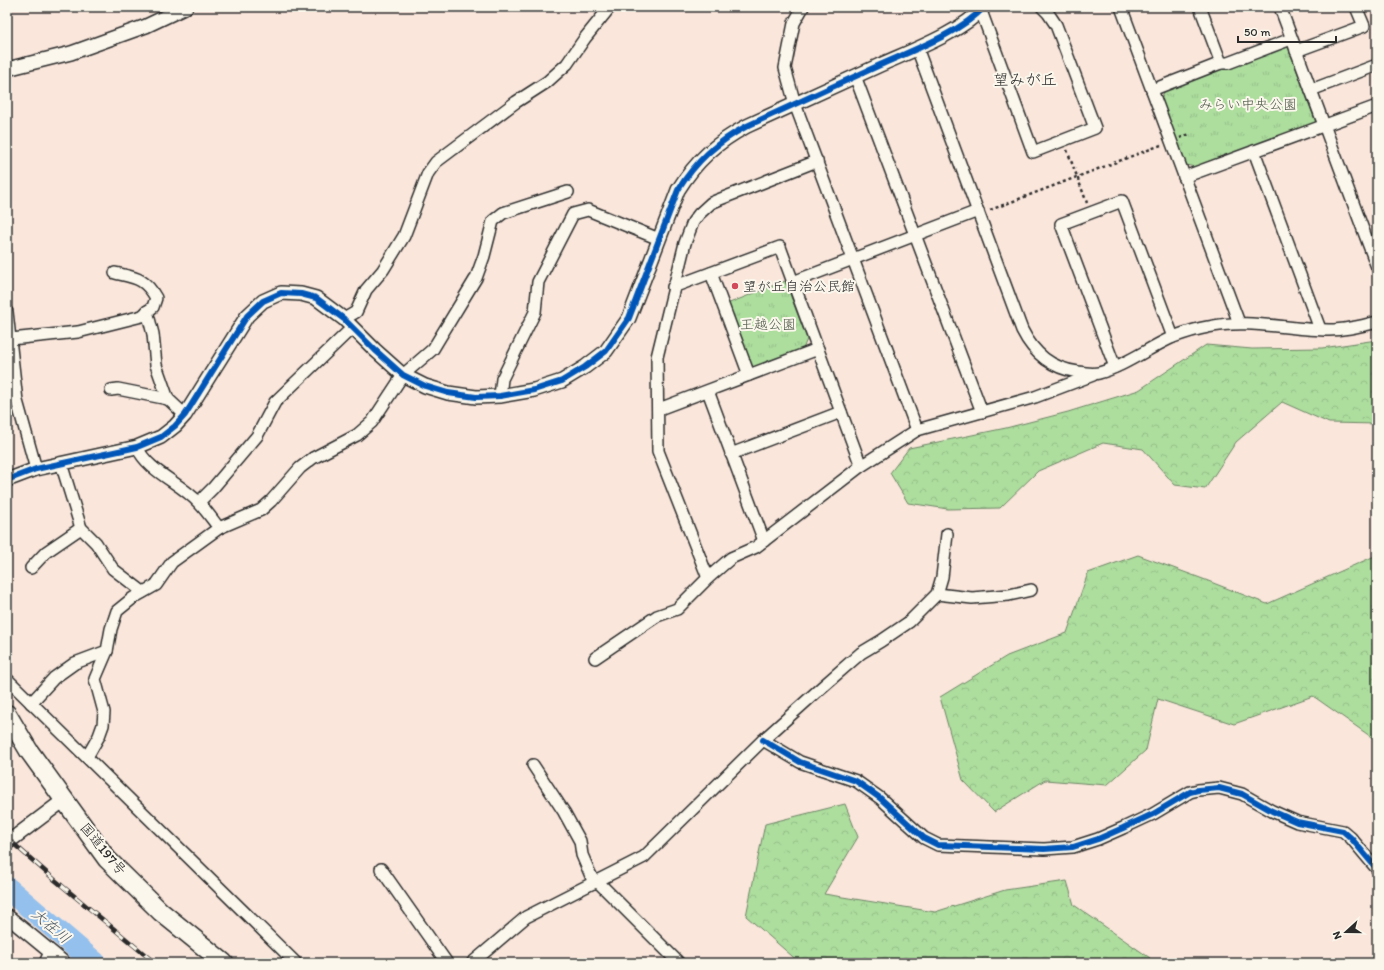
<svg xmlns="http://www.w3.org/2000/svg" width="1384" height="970" font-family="Itim,'Klee One',sans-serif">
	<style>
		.grass { fill: url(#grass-tufts); stroke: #6c8464 }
		.forest { fill: url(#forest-crowns); stroke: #6c8464 }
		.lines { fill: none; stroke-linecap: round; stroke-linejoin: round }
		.river { stroke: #93c0ed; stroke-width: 23 }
		.minor-casing { stroke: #2b2b2b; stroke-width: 14 }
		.tertiary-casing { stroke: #2b2b2b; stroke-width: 16 }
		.trunk-casing { stroke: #2b2b2b; stroke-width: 21 }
		.path { stroke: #2b2b2b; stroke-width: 2.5; stroke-dasharray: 3 3; stroke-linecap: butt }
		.minor { stroke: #fbf7ec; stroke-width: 11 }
		.tertiary { stroke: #fbf7ec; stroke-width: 13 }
		.trunk { stroke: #fbf7ec; stroke-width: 18 }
		.rail-casing { stroke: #2b2b2b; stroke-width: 4.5 }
		.rail { stroke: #fbf7ec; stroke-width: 3; stroke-dasharray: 9; stroke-linecap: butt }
		.cycleway-casing { stroke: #fbf7ec; stroke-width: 8 }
		.cycleway { stroke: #0057b8; stroke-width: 6 }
		.poi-dot { fill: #d1495b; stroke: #fbf7ec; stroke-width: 1.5 }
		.labels { text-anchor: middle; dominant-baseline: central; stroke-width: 4; stroke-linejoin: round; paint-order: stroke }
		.park-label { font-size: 14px; fill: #4c5848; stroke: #fbf7ec }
		.poi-label { font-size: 14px; fill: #2b2b2b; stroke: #fbf7ec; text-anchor: start }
		.street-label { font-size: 14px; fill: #2b2b2b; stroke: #fbf7ec }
		.water-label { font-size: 15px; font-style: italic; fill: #4a5865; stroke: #fbf7ec }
		.quarter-label { font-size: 16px; fill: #2b2b2b; stroke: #fbf7ec }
	</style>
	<defs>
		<pattern id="grass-tufts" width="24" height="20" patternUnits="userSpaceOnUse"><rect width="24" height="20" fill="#adde9e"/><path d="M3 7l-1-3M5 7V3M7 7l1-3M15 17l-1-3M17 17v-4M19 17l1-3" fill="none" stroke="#95bf88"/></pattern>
		<pattern id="forest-crowns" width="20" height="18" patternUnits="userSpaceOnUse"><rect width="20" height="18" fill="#adde9e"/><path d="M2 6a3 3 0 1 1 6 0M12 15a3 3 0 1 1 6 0" fill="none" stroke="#95bf88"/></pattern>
	</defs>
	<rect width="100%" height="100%" fill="#fae6db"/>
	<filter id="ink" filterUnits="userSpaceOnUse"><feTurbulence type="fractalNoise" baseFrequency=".025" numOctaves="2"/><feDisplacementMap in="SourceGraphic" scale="8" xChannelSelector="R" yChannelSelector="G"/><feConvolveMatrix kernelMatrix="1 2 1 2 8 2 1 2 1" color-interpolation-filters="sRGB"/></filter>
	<g filter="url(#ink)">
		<g class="grass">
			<polygon points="1287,44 1316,123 1195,167 1186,165 1161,99 1165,90"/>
			<polygon points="785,281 807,339 803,349 751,368 727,304"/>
		</g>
		<g class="forest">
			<polygon points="1377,340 1377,424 1329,423 1282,402 1236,442 1205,489 1175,485 1143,449 1103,443 1038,471 1000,508 948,509 908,503 890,473 909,448 1006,428 1068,412 1139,390 1206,345 1252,349 1322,348"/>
			<polygon points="1138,555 1203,579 1267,604 1377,555 1377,741 1313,696 1234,724 1158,699 1146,750 1107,785 1045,780 994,812 963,780 940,697 1007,656 1067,633 1088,573"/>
			<polygon points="845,804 858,837 824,894 935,912 1005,890 1067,881 1074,905 1150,958 1146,963 800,963 746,916 765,824"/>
		</g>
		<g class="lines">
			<polyline class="river" points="7,888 95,963"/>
			<defs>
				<g id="minor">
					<polyline points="803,7 794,23 785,68 795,104 917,430"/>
					<polyline points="1121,7 1239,323"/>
					<polyline points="1280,7 1377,267"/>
					<polyline points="981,11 1033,152 1095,128 1056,25 1048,13 1042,7"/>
					<path d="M917 48 1022 330C1034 354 1051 368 1078 372 1084 373 1093 374 1099 373 1125 366 1148 348 1173 337 1184 333 1196 329 1208 327 1248 318 1288 330 1329 330 1345 330 1362 326 1377 322"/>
					<polyline points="1296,51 1364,26 1356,7"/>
					<polyline points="1221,63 1228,63 1291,39"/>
					<polyline points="855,76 982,412"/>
					<polyline points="1152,90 1221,63 1200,7"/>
					<polyline points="1311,90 1377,65"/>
					<polyline points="1254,151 1320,329"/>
					<polyline points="1184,177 1377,106"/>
					<polyline points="711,273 749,375"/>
					<polyline points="793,282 978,211"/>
					<polyline points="673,287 780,247 861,466"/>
					<polyline points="147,311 153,334 156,365 168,399 185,415"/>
					<polyline points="7,312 17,401 36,469"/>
					<polyline points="344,319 356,312 366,290 383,270 404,236 428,173 436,162 516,102 547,82 567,64 585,38 610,7"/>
					<path d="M11 339 78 332 142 316 153 307 156 298C145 278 136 278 115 273"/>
					<polyline points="1115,367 1061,224 1122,201 1173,337"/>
					<polyline points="111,390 118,389 168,399"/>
					<polyline points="708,391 764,541"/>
					<polyline points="500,396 502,379 535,312 538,282 573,214 588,210 659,239"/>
					<polyline points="659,409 818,349"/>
					<polyline points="731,454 841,412"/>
					<polyline points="61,463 81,528 96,543 113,569 143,592"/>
					<polyline points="199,502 213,488 257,436 275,402 352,328"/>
					<polyline points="219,528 261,510 271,501 300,468 313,458 357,435 372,422 403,375 433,349 439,339 476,278 484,256 493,221 503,213 568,192"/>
					<polyline points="31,568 46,552 81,528"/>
					<polyline points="708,578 658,451 657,357 685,243 693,222 699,214 711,203 718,200 817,161"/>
					<polyline points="937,594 972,598 1009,595 1031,590"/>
					<polyline points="595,658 657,616 677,609 708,578 731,558 756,547 861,466 917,430 1035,397 1093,375"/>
					<polyline points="7,679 296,963"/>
					<path d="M31 703 54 678 75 663 107 651 111 629 117 611 133 598 156 585 172 562 219 528C212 519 206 510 199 503 180 482 148 472 137 447"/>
					<polyline points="763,740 800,762 856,781 880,798 924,838 938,845 1044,849 1073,847 1098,839 1123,828 1153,814 1190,792 1198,790 1219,788 1242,794 1272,811 1297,822 1343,831 1351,838 1377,869"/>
					<polyline points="87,757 99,736 103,725 104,712 95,679 107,651"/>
					<polyline points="533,765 564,812 580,841 582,855 594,883"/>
					<polyline points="381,869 447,963"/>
					<polyline points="597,881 679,963"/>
					<polyline points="45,963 50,952"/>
					<polyline points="472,963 526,917 644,857 763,740 822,687 861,653 881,641 909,622 937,594 942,577 947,534"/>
				</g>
				<g id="tertiary">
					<polyline points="7,69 71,53 146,26 186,7"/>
					<path d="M7 480 36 469 137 447 161 437 175 426 185 415 247 316 263 301 281 293 301 294 316 298 344 319 375 350 403 375 425 386 448 393 476 397 500 396 534 390 562 381 585 367 606 351 629 318 678 190C696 161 717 142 747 126 792 105 836 85 880 65 911 51 962 32 984 7"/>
					<polyline points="7,843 64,800"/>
					<polyline points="7,916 64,963"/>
				</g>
				<polyline id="trunk" points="7,714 29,751 107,859 161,912 224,963"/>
			</defs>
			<use href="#minor" class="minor-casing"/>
			<use href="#tertiary" class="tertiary-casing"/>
			<use href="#trunk" class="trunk-casing"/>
			<g class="path">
				<polyline points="1180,138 1190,134"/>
				<polyline points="1067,150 1087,203"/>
				<polyline points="990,210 1161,145"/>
			</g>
			<use href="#minor" class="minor"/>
			<use href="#tertiary" class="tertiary"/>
			<use href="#trunk" class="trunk"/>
			<defs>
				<polyline id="rail" points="7,838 55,880 155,963"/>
			</defs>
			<use href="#rail" class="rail-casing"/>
			<use href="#rail" class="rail"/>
			<defs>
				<g id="cycleway">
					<path d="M7 480 36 469 137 447 161 437 175 426 185 415 247 316 263 301 281 293 301 294 316 298 344 319 375 350 403 375 425 386 448 393 476 397 500 396 534 390 562 381 585 367 606 351 629 318 678 190C696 161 717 142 747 126 792 105 836 85 880 65 911 51 962 32 984 7"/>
					<polyline points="763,740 800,762 856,781 880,798 924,838 938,845 1044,849 1073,847 1098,839 1123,828 1153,814 1190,792 1198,790 1219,788 1242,794 1272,811 1297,822 1343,831 1351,838 1377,869"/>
				</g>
			</defs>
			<use href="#cycleway" class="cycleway-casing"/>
			<use href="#cycleway" class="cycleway"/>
		</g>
	</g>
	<circle class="poi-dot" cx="735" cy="286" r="4"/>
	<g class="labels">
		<g class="park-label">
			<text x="1248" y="104">みらい中央公園</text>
			<text x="768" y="324">王越公園</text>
		</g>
		<g class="poi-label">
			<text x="743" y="286">望が丘自治公民館</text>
		</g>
		<g class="street-label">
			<text transform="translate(103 849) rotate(50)">国道197号</text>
		</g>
		<g class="water-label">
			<text transform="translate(51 926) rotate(40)">大在川</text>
		</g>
		<g class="quarter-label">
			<text x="1025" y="79">望みが丘</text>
		</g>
	</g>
	<rect width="1384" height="970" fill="none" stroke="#fbf7ec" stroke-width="24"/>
	<rect x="12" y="12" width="1360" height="946" fill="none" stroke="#2b2b2b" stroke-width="1.5" filter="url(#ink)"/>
	<g transform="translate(1346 932) rotate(249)" stroke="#fbf7ec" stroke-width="3" paint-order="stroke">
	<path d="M0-3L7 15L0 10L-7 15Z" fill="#2b2b2b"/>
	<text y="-6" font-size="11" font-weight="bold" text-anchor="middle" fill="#2b2b2b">N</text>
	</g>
	<path d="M1238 36v6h98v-6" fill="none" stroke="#2b2b2b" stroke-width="2"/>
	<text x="1244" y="36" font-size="12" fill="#2b2b2b" stroke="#fbf7ec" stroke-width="3" paint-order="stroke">50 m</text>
</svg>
